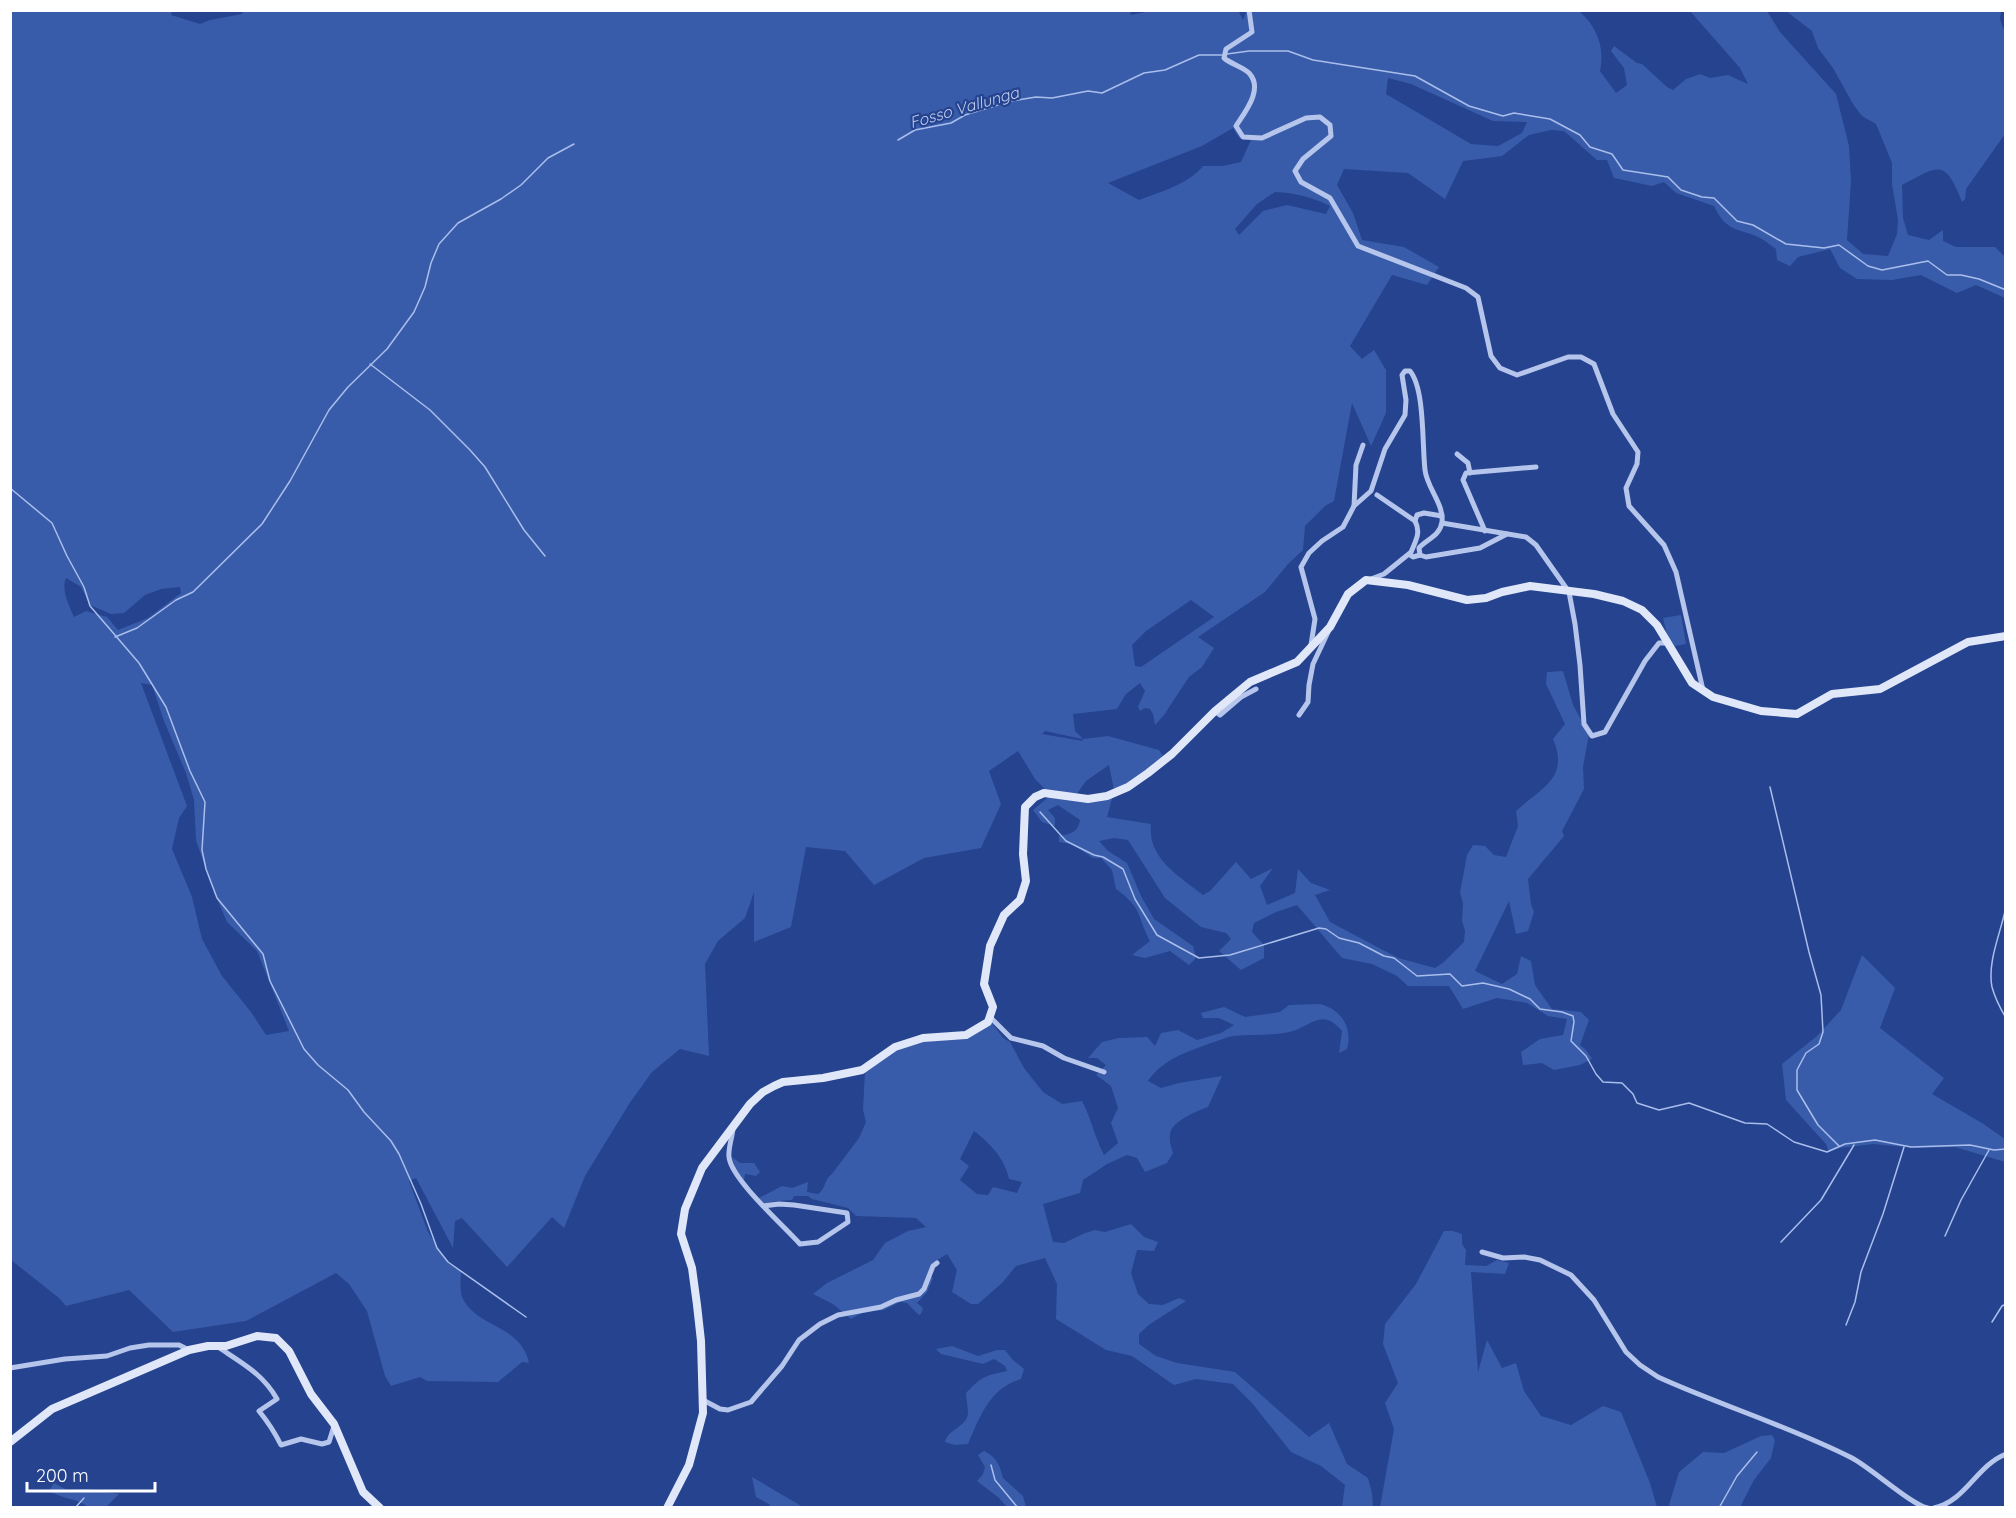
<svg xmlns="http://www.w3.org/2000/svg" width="2016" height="1518" font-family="Quicksand,sans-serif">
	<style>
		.green { fill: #395caa; fill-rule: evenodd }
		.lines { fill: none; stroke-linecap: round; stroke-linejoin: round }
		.stream { stroke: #a9beec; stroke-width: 1.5 }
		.street { stroke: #b5c5eb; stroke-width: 5 }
		.secondary { stroke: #e0e7f9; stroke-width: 8 }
		.labels { text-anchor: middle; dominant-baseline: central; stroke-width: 4.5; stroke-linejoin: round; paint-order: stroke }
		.water-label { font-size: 16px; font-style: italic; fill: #c1d0f2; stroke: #25438e }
	</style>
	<rect width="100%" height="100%" fill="#25438e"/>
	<g class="green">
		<path d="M243 10H1129L1131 15 1156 10H1238L1243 20 1247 10 1579 11C1597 27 1605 47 1600 71L1616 93 1627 85 1624 68 1611 51 1614 46 1637 63 1642 64 1667 87 1673 90 1686 79 1700 74 1710 78 1728 75 1748 84 1740 68 1690 11H1767L1780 32 1836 94 1849 146 1851 181 1847 240 1863 254 1888 256 1897 234 1898 220 1892 184V163L1876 124 1862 116 1853 104 1833 68 1818 48 1812 31 1786 11H2001L2000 19 2003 28 2006 30 2005 134 1966 189 1965 199 1962 202C1945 157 1938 166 1902 185L1903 218 1908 235 1929 240 1943 230V241L1956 247H1995L2005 257V298L1976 285 1957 293 1921 275 1892 280 1857 279 1840 268 1830 249 1798 257 1790 266 1777 260 1776 249C1771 246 1766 241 1760 238 1737 227 1727 233 1714 206L1676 193 1664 182 1652 186 1614 178 1607 160H1597L1564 131 1551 130 1529 135 1502 156 1463 161 1445 199 1408 173 1344 169 1337 185 1353 213 1362 240 1404 247 1439 267 1427 285 1392 275 1350 346 1362 359 1374 350 1386 370V413L1371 446 1352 403 1334 501 1325 506 1305 526 1303 550 1288 564 1265 592 1198 637 1214 648 1202 667 1189 677 1164 715 1155 725 1153 714 1150 709 1145 708 1140 711 1138 707 1145 691 1140 683 1126 694 1117 709 1073 714 1075 731 1083 739 1108 736 1159 750 1163 756 1123 787 1114 790 1109 765 1086 781 1076 795 1047 791 1035 779 1018 751 989 771 1001 804 981 848 924 858 874 885 845 851 806 847 791 927 754 942V892L745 918 718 941 705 964 709 1056 680 1049 652 1072 629 1104 585 1176 564 1228 552 1217 507 1267 462 1218 455 1221 453 1248 416 1178 409 1181 428 1232 448 1263 461 1271C461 1279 459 1292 463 1299 478 1328 521 1325 529 1363L522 1362 498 1382 427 1381 420 1377 391 1386 385 1376 367 1311 349 1284 336 1273 246 1321 173 1332 129 1290 66 1306 59 1298 11 1260 10 11H172L171 15 200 24 210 20 242 14ZM1388 78 1411 84 1493 121 1527 122 1522 133 1498 146 1471 144 1386 94ZM1233 128 1239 138 1251 140 1241 162 1223 166H1203C1189 184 1160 192 1139 200L1108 183 1202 146ZM1275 192C1295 193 1312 197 1330 206L1326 214 1287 205 1263 211 1239 235 1235 229 1257 204ZM66 578 81 587 90 605 111 614 124 613 145 595 161 589 180 587 181 593 148 618 118 630 107 617 86 611 74 617C69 605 61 590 66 578ZM1191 600 1214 617 1141 667 1135 666 1132 645 1146 631ZM141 683 152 685 164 721 186 773 194 800 196 840 210 882 227 922 257 951 289 1031 266 1035 251 1012 222 976 202 939 192 897 172 849 179 818 187 806ZM1045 731 1082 739 1083 741 1042 734Z"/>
		<polygon points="1681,615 1686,644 1675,646 1668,638 1663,618"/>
		<path d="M1563 671 1573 705 1589 734 1583 767 1584 789 1562 831 1564 836 1528 879 1531 904 1534 912 1528 931 1516 934 1509 901 1475 971 1502 984 1517 974 1521 956 1531 961 1535 985 1552 1009 1581 1012 1589 1020 1580 1045 1586 1050 1592 1059 1580 1065 1554 1070 1542 1063 1523 1065 1521 1052 1540 1039 1563 1035 1567 1019 1548 1016 1527 1003 1497 998 1463 1009 1449 986H1408L1397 976 1372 964 1342 958 1297 905 1276 912 1254 923 1252 932 1264 945V958L1241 970 1219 951 1231 939 1226 933 1201 927 1165 898 1128 840 1114 838 1099 841 1108 851 1127 863 1141 896 1154 919 1193 946 1196 958 1189 965 1170 951 1145 958 1132 955 1150 941C1136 914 1143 909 1116 889L1112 870 1101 858H1093L1072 844 1059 842V836C1070 834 1078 833 1080 820L1058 805 1048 810 1055 818V826L1042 822 1033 810 1050 796 1113 795 1107 817 1151 824C1147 858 1179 876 1203 895L1210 891 1236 862 1251 879 1273 868 1260 886 1267 905 1295 893 1298 869 1311 883 1330 890 1315 895 1330 922 1398 958 1435 968 1444 962 1464 942 1465 931 1462 921 1463 903 1460 893 1467 855 1473 845 1485 846 1494 855 1506 857 1518 826 1516 811C1541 788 1570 778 1553 739L1565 724 1546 684 1547 672Z"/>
		<polygon points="1862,955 1895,988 1880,1028 1944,1078 1932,1094 1982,1123 2005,1139 2005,1162 1955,1147 1916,1148 1873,1144 1839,1148 1829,1152 1826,1144 1786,1100 1782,1064 1817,1036 1841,1010"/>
		<path d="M1320 1004C1341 1009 1353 1028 1347 1049L1339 1053 1342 1031C1321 1006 1310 1028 1289 1032 1270 1036 1252 1034 1233 1036 1226 1037 1218 1041 1211 1043 1187 1052 1163 1059 1148 1081L1161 1088 1179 1083 1222 1076 1208 1107C1197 1111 1172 1121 1170 1134 1169 1140 1171 1147 1173 1153L1167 1163 1145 1172 1137 1158 1127 1155 1107 1164 1083 1180 1080 1193 1043 1204 1053 1242 1064 1243 1085 1233 1095 1230 1105 1232 1131 1224 1144 1237 1158 1242 1154 1251 1137 1250 1131 1273 1138 1294 1149 1304 1163 1305 1179 1298 1186 1301 1150 1324 1139 1334V1344L1156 1356 1177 1363 1235 1372 1309 1437 1329 1423 1347 1464 1368 1478 1372 1493 1373 1507H1342L1345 1485 1321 1466 1291 1452 1252 1403 1233 1384 1196 1379 1174 1385 1132 1356 1106 1350 1056 1319 1057 1284 1045 1258 1016 1266 1003 1282 978 1304H971L952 1292 957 1270 947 1254 931 1264 927 1275 933 1278 927 1292 917 1303 923 1308 921 1314 919 1315 907 1303 900 1302 884 1310 864 1312 851 1319 833 1304 813 1294 827 1283 873 1260 885 1243 908 1231 926 1227 916 1218 856 1216 848 1208 812 1199 808 1196H794L792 1200 777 1201 764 1204 759 1198 782 1186 792 1188 808 1182 807 1192 818 1194C826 1189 824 1179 832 1174L859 1138 866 1122 863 1110 865 1071 885 1059 896 1050 921 1041 964 1039 991 1022 1003 1038 1010 1042 1024 1068 1043 1092 1062 1104 1082 1101C1091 1118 1095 1138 1104 1155L1118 1143 1111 1123 1118 1108 1111 1086 1096 1075 1106 1065 1097 1058H1088L1102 1042 1119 1038 1147 1037 1155 1046 1161 1033 1178 1030 1197 1040 1221 1033 1234 1025 1219 1018H1203L1201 1013 1224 1007 1245 1017 1280 1012 1289 1005ZM974 1131C990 1143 1005 1159 1009 1179L1022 1182 1017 1193 993 1187 988 1195 977 1194 960 1180 969 1166 960 1159Z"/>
		<polygon points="732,1157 740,1163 754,1163 760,1172 756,1176 745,1174 744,1180 735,1168"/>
		<polygon points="1444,1231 1453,1231 1462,1234 1462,1244 1466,1250 1465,1265 1486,1266 1497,1260 1509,1263 1505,1274 1471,1272 1478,1372 1487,1340 1502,1368 1516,1363 1524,1391 1541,1416 1571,1425 1603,1406 1621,1412 1650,1483 1657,1507 1380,1507 1394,1429 1385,1403 1398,1383 1383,1344 1385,1324 1416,1284"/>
		<path d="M952 1346 978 1356 997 1350H1005L1012 1359 1024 1369 1021 1379C990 1388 980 1416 968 1444L955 1445 945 1442C949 1428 967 1427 968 1413 968 1407 966 1399 966 1393 981 1377 986 1375 1007 1371L1005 1366 994 1359 983 1364 941 1354 936 1349Z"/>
		<polygon points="1772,1435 1775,1440 1771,1458 1754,1480 1740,1507 1672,1508 1669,1505 1679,1472 1703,1452 1724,1453 1761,1436"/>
		<path d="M984 1451C997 1457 1000 1466 1003 1478L1023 1496 1026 1507H1007L999 1498 977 1481 983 1474 985 1467 978 1455Z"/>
		<polygon points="752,1477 803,1507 771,1507 769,1504 756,1497"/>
		<path d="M54 1483 67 1490 87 1489 119 1494 106 1507H88C77 1498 62 1499 49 1491Z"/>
	</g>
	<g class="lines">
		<g class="stream">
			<polyline points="1227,54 1249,51 1288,51 1313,60 1415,76 1469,106 1503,116 1514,113 1550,119 1580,135 1590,147 1612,154 1623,170 1668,177 1681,190 1702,197 1714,198 1737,221 1753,225 1786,244 1824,248 1839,245 1868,266 1882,270 1928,261 1947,275 1961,275 1979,279 2006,290"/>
			<polyline points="898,140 915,130 951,123 965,115 1011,101 1036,97 1052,98 1088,91 1102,93 1144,73 1165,70 1199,55 1222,55"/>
			<polyline points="370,364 430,410 470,450 485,467 524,530 545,556"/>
			<polyline points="10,488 52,523 67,556 84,587 90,606 139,663 166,707 190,771 205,802 202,850 206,869 217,898 263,954 270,981 304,1049 318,1065 348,1090 364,1112 391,1141 399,1154 421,1204 437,1248 448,1262 526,1317"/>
			<polyline points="115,637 137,628 176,600 193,592 262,524 290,481 329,410 348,387 387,349 414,312 425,287 431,263 439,244 458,223 501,199 521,185 548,158 574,144"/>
			<polyline points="1770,787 1809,952 1821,995 1823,1032 1819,1044 1806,1053 1797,1070 1797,1090 1818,1125 1839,1146"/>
			<polyline points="1040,812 1066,841 1094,855 1103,857 1123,869 1135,899 1157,935 1199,958 1230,955 1319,928 1326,929 1339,938 1359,943 1384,956 1394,958 1417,976 1450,974 1462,986 1483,983 1509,989 1530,999 1540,1009 1562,1012 1573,1016 1574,1022 1571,1041 1586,1056 1596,1074 1603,1082 1622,1083 1633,1094 1637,1103 1659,1110 1689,1103 1745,1123 1767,1124 1794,1142 1827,1152 1845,1144 1875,1140 1911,1147 1970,1145 1994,1150 2006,1149"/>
			<path d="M2006 907C2001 932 1987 962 1992 987 1995 998 2000 1008 2006 1018"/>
			<polyline points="1945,1236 1961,1200 1989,1150"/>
			<polyline points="1781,1242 1821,1200 1854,1145"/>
			<polyline points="1992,1322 2002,1306 2006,1304"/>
			<polyline points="1846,1325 1855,1302 1861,1272 1883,1214 1904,1147"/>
			<polyline points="991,1465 995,1480 1018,1508"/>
			<polyline points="75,1508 84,1498"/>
			<polyline points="1719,1508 1737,1476 1757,1452"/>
		</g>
		<g class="street">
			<path d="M1249 10 1252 32 1226 49 1224 58C1231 64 1243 67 1249 73 1264 89 1245 112 1236 126L1243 137 1262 138 1306 118 1320 117 1330 125 1331 136 1303 159 1295 171 1301 182 1330 198 1358 246 1466 288 1478 297 1491 356 1500 368 1517 375 1568 357H1581L1594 364 1613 414 1638 452 1637 464 1626 488 1629 506 1664 545 1676 572 1703 690"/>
			<polyline points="1457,454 1468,463 1470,473"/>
			<path d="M1377 495 1415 521C1422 534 1414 543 1410 555L1413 557 1420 555"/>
			<polyline points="1354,506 1356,465 1363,445"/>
			<polyline points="1415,521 1417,515 1424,513 1442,516"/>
			<polyline points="1442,523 1526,537 1536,545 1569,592 1575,624 1580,665 1584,724 1592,736 1605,732 1645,661 1659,643 1666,643"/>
			<polyline points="1485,531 1463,480 1466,473 1536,467"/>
			<polyline points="1371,579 1384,574 1410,553"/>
			<path d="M1311 645 1315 619 1301 567 1309 553 1322 541 1343 527 1354 506 1371 491 1385 449 1405 415 1406 400 1402 375 1405 371H1410C1425 389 1422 445 1425 470 1427 488 1444 504 1442 522 1440 536 1427 539 1419 548L1420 555 1426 557 1480 548 1507 534"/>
			<polyline points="1215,711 1220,715 1241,697 1256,689"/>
			<polyline points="1299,715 1308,702 1309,685 1313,664 1330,628"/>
			<polyline points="990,1017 1011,1038 1043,1046 1064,1058 1104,1072"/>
			<path d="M733 1129C732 1138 728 1149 729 1157 731 1179 784 1226 800 1244L818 1242 848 1222 847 1213 794 1205 779 1204 763 1206"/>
			<path d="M1482 1252 1503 1258 1524 1257 1540 1260 1571 1275 1594 1300 1626 1352 1640 1365 1658 1377C1722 1406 1789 1426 1852 1458 1871 1468 1913 1506 1928 1508"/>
			<path d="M218 1347C242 1363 263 1374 277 1399L259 1411C268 1422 275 1433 281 1445L301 1439 322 1444 329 1442 334 1426"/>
			<polyline points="10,1368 65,1359 107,1356 130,1348 149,1345 179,1345 189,1350"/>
			<polyline points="703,1400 720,1409 728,1410 751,1402 782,1366 799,1340 820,1324 838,1315 881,1307 896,1300 919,1294 924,1289 933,1266 937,1263"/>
			<path d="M1934 1508C1966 1501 1976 1466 2006 1454"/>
		</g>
		<g class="secondary">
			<polyline points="10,1442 52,1409 189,1350 208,1346 226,1346 257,1336 276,1338 289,1351 311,1394 334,1424 363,1492 380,1508"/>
			<polyline points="667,1508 689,1465 703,1413 701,1341 697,1305 692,1268 681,1234 685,1209 702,1168 750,1104 763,1092 774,1086 783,1082 823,1078 862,1070 895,1047 923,1038 966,1035 988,1022 993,1007 984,984 990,946 1004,915 1020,900 1026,881 1023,854 1025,807 1035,797 1044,793 1088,799 1107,796 1128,787 1148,773 1172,754 1215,711 1250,682 1297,662 1330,627 1348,594 1366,580 1408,585 1467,600 1486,598 1502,592 1530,586 1594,594 1623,601 1642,610 1657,625 1692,683 1713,697 1761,711 1797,714 1832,694 1880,689 1968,642 2006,636"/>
		</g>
	</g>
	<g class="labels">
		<g class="water-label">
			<text transform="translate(964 107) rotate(-16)">Fosso Vallunga</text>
		</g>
	</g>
	<rect width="2016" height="1518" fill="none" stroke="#ffffff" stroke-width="24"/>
	<path d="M27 1482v9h128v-9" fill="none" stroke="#ffffff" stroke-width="3"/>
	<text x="36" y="1482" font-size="18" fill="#ffffff" stroke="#25438e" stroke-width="4.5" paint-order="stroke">200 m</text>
</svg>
